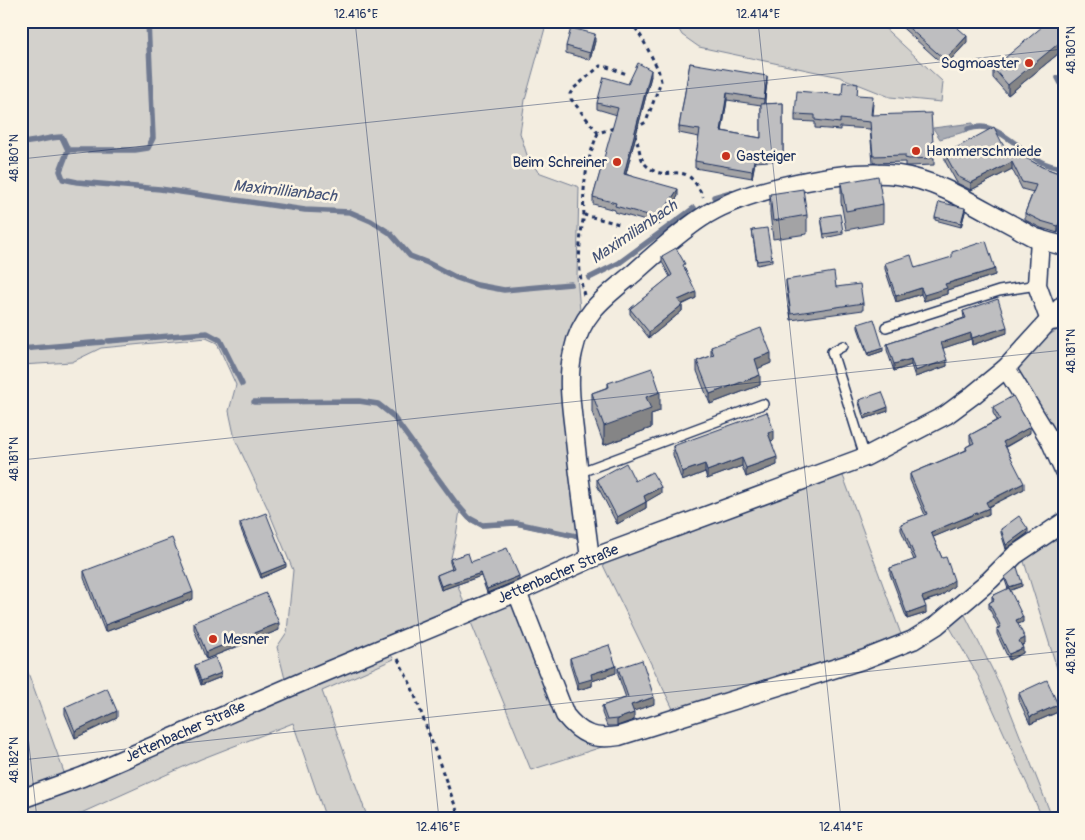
<svg xmlns="http://www.w3.org/2000/svg" width="1085" height="840" font-family="Pangolin,sans-serif">
	<style>
		.green { fill: #d3d1cc; stroke: #778095 }
		.water { fill: #a9acb3; stroke: #707a91 }
		.lines { fill: none; stroke-linecap: round; stroke-linejoin: round }
		.stream { stroke: #707a91; stroke-width: 5.5 }
		.lane-casing { stroke: #1b2f5e; stroke-width: 12 }
		.street-casing { stroke: #1b2f5e; stroke-width: 21 }
		.path { stroke: #1b2f5e; stroke-width: 3; stroke-dasharray: 4 4; stroke-linecap: butt }
		.lane { stroke: #fcf5e5; stroke-width: 9 }
		.street { stroke: #fcf5e5; stroke-width: 18 }
		.wall { fill: #a3a3a5; stroke: #1b2f5e; fill-rule: evenodd }
		.shaded-wall { fill: #858586; stroke: #1b2f5e }
		.building { fill: #bebec0; stroke: #1b2f5e }
		.ticks { fill: none; stroke: #1b2f5e; stroke-width: 1; stroke-opacity: 0.45 }
		.poi-dot { fill: #c8321e; stroke: #fcf5e5; stroke-width: 2 }
		.labels { text-anchor: middle; dominant-baseline: central; stroke-width: 5; stroke-linejoin: round; paint-order: stroke }
		.poi-label { font-size: 15px; fill: #1b2f5e; stroke: #fcf5e5; text-anchor: start }
		.street-label { font-size: 15px; fill: #1b2f5e; stroke: #fcf5e5 }
		.water-label { font-size: 16px; font-style: italic; fill: #465478; stroke: #fcf5e5 }
		.neatline { fill: none; stroke: #1b2f5e; stroke-width: 2 }
		.ticks-label { font-size: 12px; text-anchor: middle; fill: #1b2f5e }
	</style>
	<rect width="100%" height="100%" fill="#f3ede0"/>
	<filter id="ink" filterUnits="userSpaceOnUse"><feTurbulence type="fractalNoise" baseFrequency=".02" numOctaves="2"/><feDisplacementMap in="SourceGraphic" scale="10" xChannelSelector="R" yChannelSelector="G"/><feConvolveMatrix kernelMatrix="1 2 1 2 8 2 1 2 1" color-interpolation-filters="sRGB"/></filter>
	<g filter="url(#ink)">
		<g class="green">
			<polygon points="21,21 547,21 525,100 520,133 527,155 538,172 579,187 577,276 580,311 575,327 576,503 579,539 516,525 482,527 468,520 460,510 456,536 450,562 465,606 285,679 277,647 287,632 293,570 267,507 235,439 229,411 236,385 217,343 206,338 101,348 72,362 21,365"/>
			<polygon points="674,21 877,21 943,82 941,102 890,97 840,77 699,47 682,35"/>
			<polygon points="1064,327 1064,458 1017,374 1019,365 1042,338"/>
			<polygon points="842,473 902,637 894,641 674,711 601,561"/>
			<polygon points="1064,528 1064,691 1022,555"/>
			<polygon points="512,602 558,715 611,744 531,770 470,620"/>
			<polygon points="965,615 1000,685 1050,812 1064,807 1064,819 1043,819 978,676 948,624 956,617"/>
			<polygon points="21,645 27,670 65,775 21,791"/>
			<polygon points="389,653 394,659 322,691 368,819 326,819 293,723 201,759 68,819 21,819 21,806"/>
		</g>
		<polygon class="water" points="973,123 974,129 940,139 933,128"/>
		<g class="lines">
			<g class="stream">
				<polyline points="1058,78 1064,89"/>
				<path d="M968 129C975 127 984 126 991 129 1016 137 1036 170 1064 167"/>
				<path d="M21 143C36 142 48 137 62 137L68 150 60 171 63 179 77 182 160 189 305 210 350 212 371 221 390 233 410 256 428 263 457 278 477 285 504 290 571 284"/>
				<polyline points="68,150 135,150 148,148 153,138 148,21"/>
				<polyline points="714,197 731,192"/>
				<polyline points="589,278 619,263 694,208"/>
				<polyline points="108,341 207,333 220,340 242,384"/>
				<polyline points="21,349 103,342"/>
				<polyline points="254,402 359,401 378,404 392,415 456,503 469,518 482,525 516,523 576,536"/>
			</g>
			<defs>
				<g id="lane">
					<polyline points="886,327 999,291 1037,285"/>
					<polyline points="843,346 832,352 865,457"/>
					<polyline points="578,473 763,404"/>
				</g>
				<g id="street">
					<polyline points="1040,239 1037,285 1050,321 1058,320"/>
					<polyline points="1006,368 1050,440 1064,471"/>
					<path d="M590 559C585 516 578 473 574 430 571 405 567 377 573 352 581 313 605 297 634 273 655 254 677 234 701 218 744 189 847 168 898 175 941 181 979 208 1016 227 1024 232 1032 237 1041 240 1048 242 1056 244 1064 246"/>
					<path d="M517 592 565 715C581 735 594 740 619 736L865 659 913 640 937 625 990 580 1015 555 1064 522"/>
					<polyline points="21,799 82,777 311,678 517,592 590,559 865,457 946,415 973,395 1006,368 1064,304"/>
				</g>
			</defs>
			<use href="#lane" class="lane-casing"/>
			<use href="#street" class="street-casing"/>
			<g class="path">
				<polyline points="631,21 642,38 658,69 661,81 646,122 634,129"/>
				<polyline points="598,133 571,99 570,94 573,89 600,66 607,67 627,74"/>
				<path d="M634 134C640 144 638 158 647 166 669 186 684 154 703 197"/>
				<path d="M584 215C582 186 587 159 598 133L617 127"/>
				<path d="M584 295C577 270 579 240 584 215L619 224"/>
				<polyline points="398,659 411,685 460,819"/>
			</g>
			<use href="#lane" class="lane"/>
			<use href="#street" class="street"/>
		</g>
		<g class="wall">
			<polygon points="895,21 950,21 967,42 945,66"/>
			<polygon points="1064,21 1064,49 1008,95 993,78 993,68"/>
			<polygon points="595,41 590,60 566,53 566,46"/>
			<path d="M690 63 767 83 764 104 783 103V160L755 162 752 178 695 168V161L699 137 679 133V127ZM727 100 761 105V138L722 131Z"/>
			<polygon points="651,76 626,174 678,196 659,225 615,212 615,210 593,204 593,197 617,115 597,109 597,103 628,84"/>
			<polygon points="842,95 858,95 873,104 872,115 934,158 934,165 909,166 905,166 905,162 873,163 870,129 840,127 840,130 815,128 815,122 795,121 795,114"/>
			<polygon points="1003,145 1042,167 1064,175 1058,233 1041,228 1025,220 1025,213 1033,192 1022,189 1012,169 971,190 957,183 945,161 945,154"/>
			<polygon points="841,183 883,204 883,223 846,230 841,202"/>
			<polygon points="770,194 807,215 807,234 773,239 770,213"/>
			<polygon points="965,212 961,227 935,220 935,217"/>
			<polygon points="821,217 843,231 843,234 824,238"/>
			<polygon points="752,230 772,259 772,262 757,265"/>
			<polygon points="662,256 685,269 696,298 682,305 682,311 649,338 630,314 630,309 670,277 662,262"/>
			<polygon points="885,263 915,268 995,275 947,290 947,294 924,301 921,294 896,302 885,269"/>
			<polygon points="786,280 836,287 863,303 863,310 791,320 786,286"/>
			<polygon points="963,311 1007,333 972,345 971,339 943,348 947,366 915,377 911,365 894,371 887,350 887,344 964,318"/>
			<polygon points="858,324 883,351 868,356 858,328"/>
			<polygon points="711,347 771,363 758,368 760,385 710,404 697,371 697,361 711,356"/>
			<polygon points="608,383 660,411 651,414 651,428 604,445 592,412 592,393 608,387"/>
			<polygon points="859,400 888,411 864,419 859,403"/>
			<polygon points="993,407 1030,433 1006,447 1024,489 988,507 989,514 933,537 954,586 941,596 924,602 926,613 907,619 890,574 890,568 914,560 901,530 901,524 925,515 910,480 910,474 966,450 966,447 971,444 970,441 970,435 997,420 993,413"/>
			<polygon points="774,440 771,441 777,465 746,477 742,466 707,479 705,472 682,481 673,455 673,446"/>
			<polygon points="597,479 635,481 661,493 646,501 646,508 617,524 597,485"/>
			<polygon points="240,523 286,567 261,578 240,527"/>
			<polygon points="1001,529 1028,533 1006,549 1001,533"/>
			<polygon points="450,559 471,562 519,580 487,593 481,576 441,590 437,578 437,575 452,569 450,562"/>
			<polygon points="84,571 193,599 105,632 84,578"/>
			<polygon points="1005,577 1022,586 1010,590 1023,622 1018,624 1025,644 1022,645 1023,653 1009,660 997,634 997,629 999,628 989,608 989,603 992,601 992,596 1008,589 1005,580"/>
			<polygon points="194,622 279,630 206,659 194,629"/>
			<polygon points="570,658 616,673 592,681 592,686 578,690 570,664"/>
			<polygon points="195,665 221,677 201,685 195,668"/>
			<polygon points="618,668 654,704 633,711 634,720 617,726 607,726 602,713 602,706 626,698 618,675"/>
			<polygon points="1019,693 1058,712 1030,724 1019,700"/>
			<polygon points="65,707 117,718 75,738 65,714"/>
		</g>
		<g class="shaded-wall">
			<polygon points="1064,29 1064,49 1008,95 1008,85"/>
			<polygon points="595,34 595,41 590,60 590,53"/>
			<polygon points="967,36 967,42 945,66 945,60"/>
			<polygon points="651,70 651,76 624,181 624,174"/>
			<polygon points="767,76 767,83 764,106 764,99"/>
			<polygon points="727,93 727,100 721,138 721,131"/>
			<polygon points="755,155 755,162 752,178 752,171"/>
			<polygon points="1012,162 1012,169 971,190 971,183"/>
			<polygon points="678,189 678,196 659,225 659,218"/>
			<polygon points="965,208 965,212 961,227 961,223"/>
			<polygon points="1064,211 1064,218 1058,233 1058,226"/>
			<polygon points="995,269 995,275 947,290 947,294 924,301 924,295 945,284"/>
			<polygon points="921,288 921,294 896,302 896,296"/>
			<polygon points="696,292 696,298 678,306 678,300"/>
			<polygon points="682,305 682,311 649,338 649,332"/>
			<polygon points="1007,327 1007,333 972,345 972,338"/>
			<polygon points="971,333 971,339 941,349 941,343"/>
			<polygon points="883,348 883,351 868,356 868,353"/>
			<polygon points="771,353 771,363 755,370 755,359"/>
			<polygon points="911,359 911,365 894,371 894,364"/>
			<polygon points="947,360 947,366 915,377 915,371"/>
			<polygon points="760,375 760,385 710,404 710,394"/>
			<polygon points="660,392 660,411 651,414 651,428 604,445 604,426 646,397"/>
			<polygon points="888,407 888,411 864,419 864,416"/>
			<polygon points="1030,427 1030,433 1003,448 1003,442"/>
			<polygon points="774,431 774,440 768,442 768,433"/>
			<polygon points="777,457 777,465 746,477 746,468"/>
			<polygon points="742,458 742,466 707,479 707,471"/>
			<polygon points="705,464 705,472 682,481 682,472"/>
			<polygon points="1024,483 1024,489 986,508 986,502"/>
			<polygon points="661,487 661,493 644,503 644,496"/>
			<polygon points="646,502 646,508 617,524 617,517"/>
			<polygon points="989,508 989,514 931,538 931,532"/>
			<polygon points="1028,529 1028,533 1006,549 1006,545"/>
			<polygon points="286,564 286,567 261,578 261,574"/>
			<polygon points="481,573 481,576 441,590 441,586"/>
			<polygon points="519,576 519,580 487,593 487,589"/>
			<polygon points="954,580 954,586 941,596 922,602 922,597"/>
			<polygon points="1022,583 1022,586 1009,591 1009,587"/>
			<polygon points="193,592 193,599 105,632 105,625"/>
			<polygon points="926,607 926,613 907,619 907,614"/>
			<polygon points="1023,617 1023,622 1016,625 1016,620"/>
			<polygon points="279,623 279,630 206,659 206,652"/>
			<polygon points="1025,638 1025,644 1019,646 1019,641"/>
			<polygon points="1023,648 1023,653 1009,660 1009,654"/>
			<polygon points="616,666 616,673 592,681 592,686 578,690 578,683 591,674"/>
			<polygon points="221,673 221,677 201,685 201,681"/>
			<polygon points="654,697 654,704 631,712 631,705"/>
			<polygon points="1058,705 1058,712 1030,724 1030,717"/>
			<polygon points="117,711 117,718 75,738 75,731"/>
			<polygon points="634,713 634,720 617,726 617,719"/>
		</g>
		<g class="building">
			<polygon points="901,21 950,21 967,36 945,60"/>
			<polygon points="1049,21 1064,21 1064,29 1061,32 1064,35 1064,39 1008,85 993,68"/>
			<polygon points="571,28 595,34 590,53 566,46"/>
			<polygon points="638,63 651,70 624,174 678,189 659,218 615,206 616,203 593,197 618,108 597,103 604,77 628,84"/>
			<polygon points="690,63 767,76 764,99 727,93 721,131 761,138 761,104 783,103 783,154 755,155 752,171 695,161 700,130 679,127"/>
			<polygon points="843,82 858,84 857,95 873,96 871,115 931,113 934,158 909,159 905,158 905,155 873,156 870,122 840,119 840,123 815,120 815,115 795,114 797,91 842,95"/>
			<polygon points="994,127 1003,145 1042,167 1064,175 1064,211 1058,226 1041,221 1025,213 1036,185 1022,182 1012,162 971,183 957,176 945,154"/>
			<polygon points="878,176 883,204 846,211 841,183"/>
			<polygon points="803,189 807,215 773,221 770,194"/>
			<polygon points="939,202 965,208 961,223 935,217"/>
			<polygon points="840,214 843,231 824,234 821,217"/>
			<polygon points="767,228 772,259 757,261 752,230"/>
			<polygon points="986,241 995,269 945,284 947,288 924,295 921,288 896,296 885,263 911,255 915,268 952,257 952,252"/>
			<polygon points="676,248 685,264 683,265 696,292 678,300 682,305 649,332 630,309 672,275 662,256"/>
			<polygon points="834,272 836,287 860,284 863,303 791,314 786,280"/>
			<polygon points="998,299 1007,327 972,338 971,333 941,343 947,360 915,371 911,359 894,364 887,344 966,318 963,311"/>
			<polygon points="874,319 883,348 868,353 858,324"/>
			<polygon points="761,328 771,353 755,359 760,375 710,394 697,361 714,355 711,347"/>
			<polygon points="652,368 660,392 646,397 651,409 604,426 592,393 609,387 608,383"/>
			<polygon points="882,392 888,407 864,416 859,400"/>
			<polygon points="1013,396 1030,427 1003,442 1024,483 986,502 989,508 931,532 942,558 946,557 954,580 941,590 922,597 926,607 907,614 890,568 916,559 901,524 927,514 910,474 967,450 966,447 974,443 970,435 1000,419 993,407"/>
			<polygon points="767,412 774,431 768,433 777,457 746,468 742,458 707,471 705,464 682,472 673,446"/>
			<polygon points="626,463 635,481 652,472 661,487 644,496 646,502 617,517 597,479"/>
			<polygon points="266,513 286,564 261,574 240,523"/>
			<polygon points="1019,516 1028,529 1006,545 1001,529"/>
			<polygon points="172,538 193,592 105,625 84,571"/>
			<polygon points="507,548 519,576 487,589 481,573 441,586 437,575 454,568 450,559 468,553 471,562"/>
			<polygon points="1017,567 1022,583 1009,587 1005,577"/>
			<polygon points="1009,588 1023,617 1016,620 1025,638 1019,641 1023,648 1009,654 997,629 1001,627 989,603 994,600 992,596"/>
			<polygon points="266,593 279,623 206,652 194,622"/>
			<polygon points="609,645 616,666 591,674 592,679 578,683 570,658"/>
			<polygon points="215,657 221,673 201,681 195,665"/>
			<polygon points="642,660 654,697 631,705 634,713 617,719 607,720 602,706 628,697 618,668"/>
			<polygon points="1047,680 1058,705 1030,717 1019,693"/>
			<polygon points="107,688 117,711 75,731 65,707"/>
		</g>
	</g>
	<path class="ticks" d="M355 21 439 819M758 21 841 819M21 159 1064 49M21 460 1064 350M21 671 37 819M21 760 1064 651"/>
	<g class="poi-dot">
		<circle cx="1029" cy="63" r="5"/>
		<circle cx="916" cy="151" r="5"/>
		<circle cx="726" cy="156" r="5"/>
		<circle cx="617" cy="162" r="5"/>
		<circle cx="213" cy="639" r="5"/>
	</g>
	<g class="labels">
		<g class="poi-label">
			<text x="1019" y="63" text-anchor="end">Sogmoaster</text>
			<text x="926" y="151">Hammerschmiede</text>
			<text x="736" y="156">Gasteiger</text>
			<text x="607" y="162" text-anchor="end">Beim Schreiner</text>
			<text x="223" y="639">Mesner</text>
		</g>
		<g class="street-label">
			<text transform="translate(558 574) rotate(-23)">Jettenbacher Straße</text>
			<text transform="translate(185 732) rotate(-24)">Jettenbacher Straße</text>
		</g>
		<g class="water-label">
			<text transform="translate(285 191) rotate(6)">Maximillianbach</text>
			<text transform="translate(634 232) rotate(-34)">Maximilianbach</text>
		</g>
	</g>
	<rect width="1085" height="840" fill="none" stroke="#fcf5e5" stroke-width="55"/>
	<rect x="28" y="28" width="1030" height="784" class="neatline"/>
	<g class="ticks-label">
		<text x="356" y="18">12.416°E</text>
		<text x="758" y="18">12.414°E</text>
		<text transform="translate(1071 50) rotate(-90)" y="4">48.180°N</text>
		<text transform="translate(14 158) rotate(-90)" y="4">48.180°N</text>
		<text transform="translate(1071 351) rotate(-90)" y="4">48.181°N</text>
		<text transform="translate(14 459) rotate(-90)" y="4">48.181°N</text>
		<text transform="translate(1071 651) rotate(-90)" y="4">48.182°N</text>
		<text transform="translate(14 760) rotate(-90)" y="4">48.182°N</text>
		<text x="438" y="831">12.416°E</text>
		<text x="841" y="831">12.414°E</text>
	</g>
</svg>
